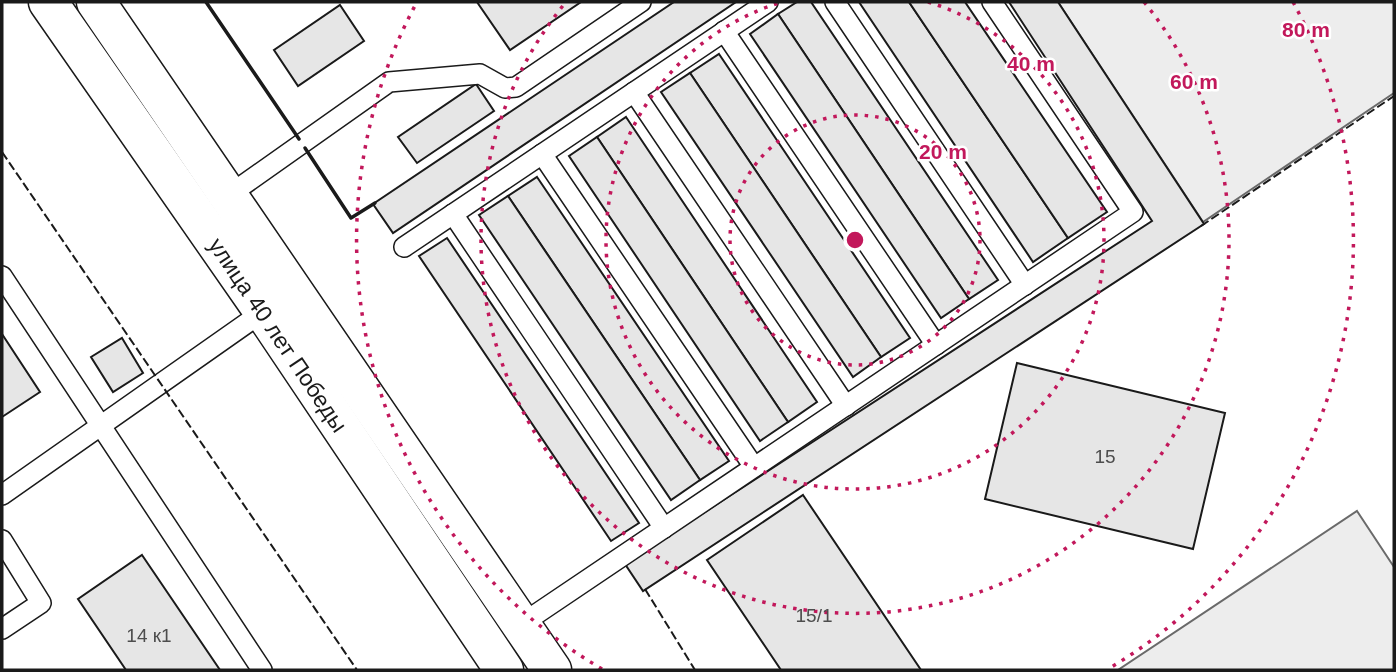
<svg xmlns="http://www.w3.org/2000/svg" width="1396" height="672" font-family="Helvetica,sans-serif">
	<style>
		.green { fill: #ededed; stroke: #6a6a6a; stroke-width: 2 }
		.building { fill: #e6e6e6; stroke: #1a1a1a; stroke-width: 2 }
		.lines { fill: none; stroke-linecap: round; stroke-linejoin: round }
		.service-casing { stroke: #1a1a1a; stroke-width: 22 }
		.secondary-casing { stroke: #1a1a1a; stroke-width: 41 }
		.service { stroke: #fff; stroke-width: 19 }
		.secondary { stroke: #fff; stroke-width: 38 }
		.fence { stroke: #1a1a1a; stroke-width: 2; stroke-dasharray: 9 3.5; stroke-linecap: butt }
		.wall { stroke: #1a1a1a; stroke-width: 3.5 }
		.ring { fill: none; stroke: #c2185b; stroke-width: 3.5; stroke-dasharray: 3.5 7 }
		.labels { text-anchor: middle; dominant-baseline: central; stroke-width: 5; stroke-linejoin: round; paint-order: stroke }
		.number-label { font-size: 19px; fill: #4d4d4d }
		.street-label { font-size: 23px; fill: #1a1a1a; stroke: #fff }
		.centre { fill: #c2185b; stroke: #fff; stroke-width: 3.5 }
		.ring-label { font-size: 21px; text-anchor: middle; font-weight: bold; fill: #c2185b; stroke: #fff; stroke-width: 5; stroke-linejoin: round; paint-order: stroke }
	</style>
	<rect width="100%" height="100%" fill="#fff"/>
	<g class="green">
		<polygon points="1058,2 1394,2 1394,93 1203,222"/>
		<polygon points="1357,511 1394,567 1394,670 1118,670"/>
	</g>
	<g class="building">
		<polygon points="477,2 581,2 510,50"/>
		<polygon points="674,2 736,2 393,233 373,204"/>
		<polygon points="797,2 811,2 998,280 969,299 778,14"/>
		<polygon points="859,2 909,2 1068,238 1033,262"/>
		<polygon points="909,2 965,2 1107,212 1068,238"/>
		<polygon points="1009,2 1058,2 1204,224 643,591 625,564 1152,221"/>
		<polygon points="340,5 364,41 298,86 274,50"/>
		<polygon points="778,14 969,299 941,318 750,34"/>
		<polygon points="719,54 910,338 881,357 690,73"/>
		<polygon points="690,73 881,357 853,377 661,92"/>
		<polygon points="476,84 494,111 417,163 398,137"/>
		<polygon points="626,117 817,402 788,422 597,137"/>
		<polygon points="597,137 788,422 760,441 569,156"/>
		<polygon points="537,177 729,461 700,480 508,196"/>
		<polygon points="508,196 700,480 671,500 479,215"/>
		<polygon points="447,238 639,523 611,541 419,256"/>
		<polygon points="2,334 40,392 2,417"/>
		<polygon points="122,338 143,373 113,392 91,357"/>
		<polygon points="1017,363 1225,413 1193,549 985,499"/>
		<polygon points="803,495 921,670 781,670 707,560"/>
		<polygon points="142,555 220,670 126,670 78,599"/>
	</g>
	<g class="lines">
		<defs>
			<g id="service">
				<polyline points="835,2 1025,285"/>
				<polyline points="724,31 936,345"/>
				<polyline points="634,92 846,406"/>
				<polyline points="542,154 754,467"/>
				<polyline points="229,195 389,82 480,74 505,88 516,87 641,2"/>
				<polyline points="453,214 664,528"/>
				<polyline points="404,247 768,2"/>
				<polyline points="2,276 262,670"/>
				<polyline points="2,495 267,309"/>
				<polyline points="2,540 41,603 2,629"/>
				<polyline points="520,625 1133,212 992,2"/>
			</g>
			<g id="secondary">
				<polyline points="48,2 263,311 504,670"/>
				<polyline points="96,2 552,670"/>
			</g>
		</defs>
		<use href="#service" class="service-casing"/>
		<use href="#secondary" class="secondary-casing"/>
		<use href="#service" class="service"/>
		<use href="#secondary" class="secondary"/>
		<g class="fence">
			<polyline points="2,152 357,670"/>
			<polyline points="1201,226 1394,96"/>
			<polyline points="645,589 695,670"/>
		</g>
		<g class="wall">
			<polyline points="206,2 299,139"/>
			<polyline points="305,148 351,218 375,203"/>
		</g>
	</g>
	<g class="ring">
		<circle cx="855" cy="240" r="125"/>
		<path d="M928 2A249 249 0 1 1 782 2"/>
		<path d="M1144 2A374 374 0 1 1 566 2"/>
		<path d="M602 669A498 498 0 0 1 417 2M1293 2A498 498 0 0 1 1108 669"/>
	</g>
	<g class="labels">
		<g class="number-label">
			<text x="1105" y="456">15</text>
			<text x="814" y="615">15/1</text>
			<text x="149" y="635">14 к1</text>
		</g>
		<g class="street-label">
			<text transform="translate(278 335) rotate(56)">улица 40 лет Победы</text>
		</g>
	</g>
	<circle cx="855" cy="240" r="10" class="centre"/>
	<g class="ring-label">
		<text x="1306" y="37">80 m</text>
		<text x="1031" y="71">40 m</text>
		<text x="1194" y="89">60 m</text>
		<text x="943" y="159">20 m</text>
	</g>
	<rect width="1396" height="672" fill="none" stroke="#1a1a1a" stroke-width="7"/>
</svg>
